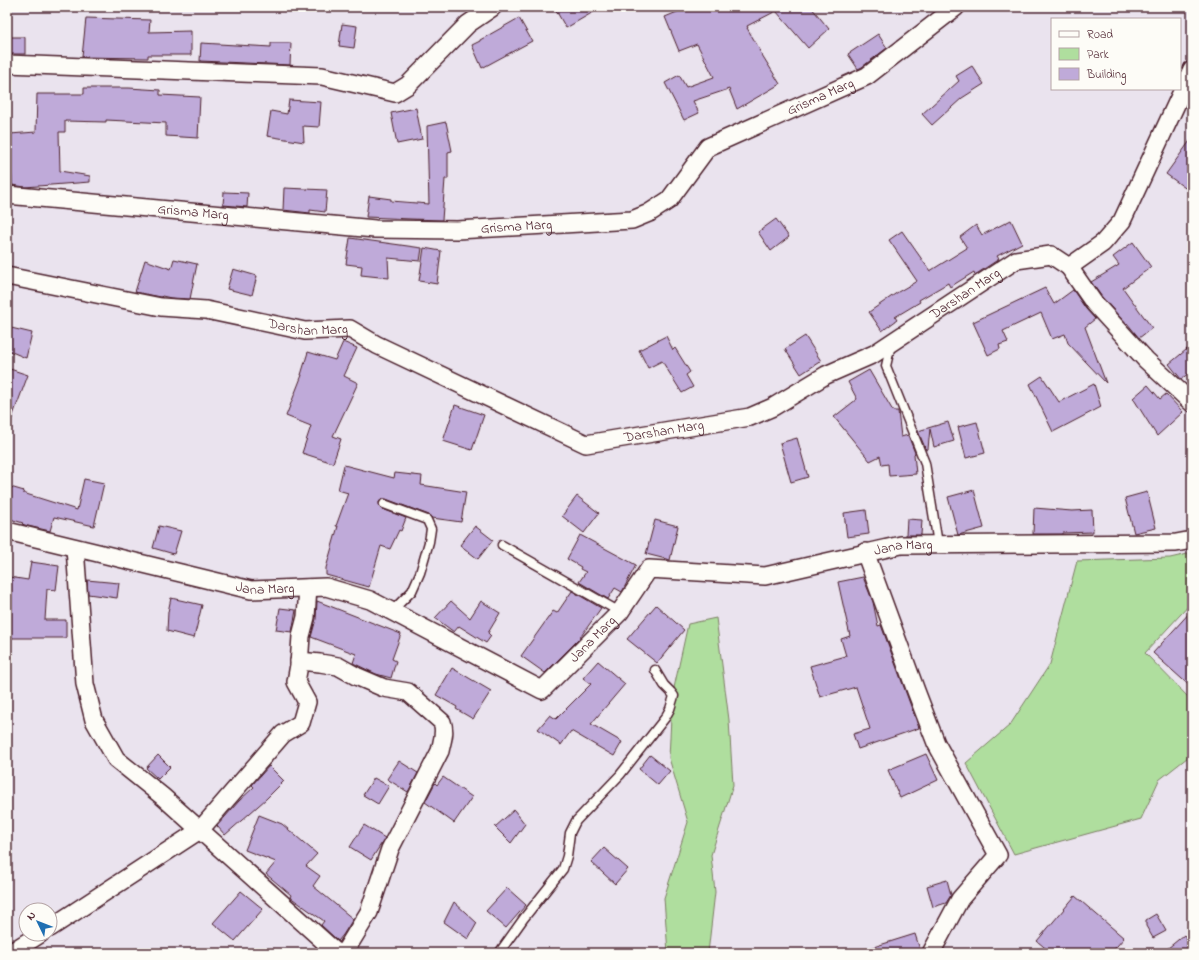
<svg xmlns="http://www.w3.org/2000/svg" width="1199" height="960" font-family="'Indie Flower',sans-serif">
	<style>
		.green { fill: #afde9e; stroke: #7c7e64 }
		.building { fill: #bfaad9; stroke: #4a1f2b }
		.lines { fill: none; stroke-linecap: round; stroke-linejoin: round }
		.service-casing { stroke: #4a1f2b; stroke-width: 11 }
		.minor-casing { stroke: #4a1f2b; stroke-width: 20 }
		.service { stroke: #fdfcf7; stroke-width: 8 }
		.minor { stroke: #fdfcf7; stroke-width: 17 }
		.labels { text-anchor: middle; dominant-baseline: central; stroke-width: 3; stroke-linejoin: round; paint-order: stroke }
		.street-label { font-size: 14px; fill: #4a1f2b; stroke: #fdfcf7 }
	</style>
	<rect width="100%" height="100%" fill="#eae3ee"/>
	<filter id="ink" filterUnits="userSpaceOnUse"><feTurbulence type="fractalNoise" baseFrequency=".025" numOctaves="2"/><feDisplacementMap in="SourceGraphic" scale="8" xChannelSelector="R" yChannelSelector="G"/><feConvolveMatrix kernelMatrix="1 2 1 2 8 2 1 2 1" color-interpolation-filters="sRGB"/></filter>
	<g filter="url(#ink)">
		<g class="green">
			<polygon points="1192,553 1192,602 1145,653 1192,701 1192,754 1159,780 1141,819 1014,854 966,763 1010,725 1050,664 1077,561 1170,558"/>
			<polygon points="716,618 729,720 733,785 711,855 715,892 708,953 668,953 664,898 688,822 669,758 672,697 688,624"/>
		</g>
		<g class="building">
			<polygon points="554,7 602,7 566,28"/>
			<polygon points="689,7 811,7 829,29 808,48 776,11 747,26 748,28 747,28 760,50 759,50 780,84 737,109 729,89 693,101 699,113 684,120 665,83 679,75 686,87 714,77 697,44 679,51 665,17"/>
			<polygon points="86,18 150,20 149,32 191,31 191,55 148,55 148,58 82,57"/>
			<polygon points="519,18 532,41 482,68 472,45 480,41 480,40"/>
			<polygon points="342,24 357,26 354,48 339,46"/>
			<polygon points="878,34 887,48 862,67 858,69 848,54"/>
			<rect x="7" y="37" width="18" height="17"/>
			<polygon points="201,43 271,47 271,43 291,43 290,65 200,61"/>
			<polygon points="972,66 984,84 962,98 932,125 922,114 959,81 956,76"/>
			<polygon points="84,88 129,88 160,90 160,95 200,97 198,138 166,136 166,123 106,120 106,122 65,121 65,132 59,132 60,171 90,176 90,182 25,187 12,185 10,134 36,132 37,94 84,94"/>
			<polygon points="289,100 321,102 319,127 303,126 304,142 267,136 271,111 287,114"/>
			<polygon points="416,108 422,139 397,144 391,113"/>
			<polygon points="446,122 452,151 448,152 448,179 445,179 442,220 411,219 366,217 369,196 391,199 391,201 429,204 427,126"/>
			<polygon points="1192,138 1192,193 1166,174"/>
			<polygon points="284,188 327,190 325,212 310,210 310,213 283,210"/>
			<polygon points="224,192 248,193 247,207 223,205"/>
			<polygon points="776,219 789,237 771,251 758,232"/>
			<polygon points="1011,220 1022,243 997,256 999,259 975,275 974,272 950,287 948,283 919,300 920,302 895,317 897,320 882,331 869,312 898,292 917,281 889,240 902,231 930,271 967,248 960,237 976,225 982,235"/>
			<polygon points="350,238 422,248 420,261 388,258 389,278 361,275 362,266 346,264"/>
			<polygon points="1133,242 1151,267 1123,288 1152,328 1139,338 1127,323 1126,324 1102,297 1091,282 1119,265 1113,257"/>
			<polygon points="424,248 441,251 437,284 419,281"/>
			<polygon points="174,259 197,264 190,299 171,298 162,296 161,297 135,292 145,260 171,269"/>
			<polygon points="233,269 257,276 252,295 227,289"/>
			<polygon points="1045,288 1054,304 1073,290 1086,309 1095,319 1085,327 1106,383 1068,343 1065,334 1052,339 1041,313 1003,331 1008,342 999,345 1000,349 988,355 973,322"/>
			<polygon points="7,327 32,333 26,358 7,350"/>
			<polygon points="666,336 673,350 675,348 690,372 686,375 693,387 682,393 662,361 648,368 639,350"/>
			<polygon points="805,336 821,361 801,374 785,349"/>
			<polygon points="343,342 357,348 344,376 358,383 333,436 341,439 333,463 302,453 311,426 286,416 302,375 301,375 308,352 335,360"/>
			<polygon points="1192,345 1192,371 1181,379 1169,364"/>
			<polygon points="10,369 28,375 9,426 7,426 7,378"/>
			<polygon points="869,370 893,411 898,411 901,437 908,435 915,453 914,454 916,474 889,476 888,464 882,465 880,456 870,461 834,417 857,399 848,382"/>
			<polygon points="1042,376 1059,402 1094,384 1101,407 1053,432 1030,384"/>
			<polygon points="1148,385 1160,399 1166,394 1183,412 1157,436 1133,398"/>
			<polygon points="455,405 484,415 472,450 443,441"/>
			<polygon points="948,422 954,441 934,447 930,429 928,449 926,450 918,431"/>
			<polygon points="977,422 985,453 966,458 958,427"/>
			<polygon points="797,438 808,477 791,482 780,443"/>
			<polygon points="344,465 394,478 395,473 422,476 421,485 466,492 461,522 432,518 429,515 386,499 383,499 379,502 380,508 406,518 401,531 399,530 390,549 381,546 369,587 326,575 326,568 338,526 336,526 348,493 338,490"/>
			<polygon points="84,479 104,483 94,526 54,517 50,531 28,526 22,524 23,523 7,518 7,486 24,491 23,493 77,510"/>
			<polygon points="974,490 984,528 958,535 948,497"/>
			<polygon points="1147,492 1156,528 1134,533 1125,498"/>
			<polygon points="577,496 599,513 584,533 562,516"/>
			<polygon points="1034,508 1072,511 1092,510 1093,532 1063,533 1063,534 1033,534"/>
			<polygon points="866,510 869,534 847,537 844,513"/>
			<polygon points="907,519 922,520 921,535 906,535"/>
			<polygon points="655,520 678,526 670,560 646,554"/>
			<polygon points="159,526 181,531 174,554 153,548"/>
			<polygon points="475,526 493,540 478,559 460,545"/>
			<polygon points="580,535 636,565 622,592 615,588 608,599 579,582 586,572 580,569 581,567 567,559"/>
			<polygon points="31,562 59,566 56,590 47,589 45,620 66,620 66,638 7,638 7,591 9,577 28,580"/>
			<polygon points="863,577 873,602 878,626 881,625 919,728 858,749 853,734 870,729 856,687 820,697 810,666 846,656 841,639 850,636 838,582"/>
			<polygon points="87,580 119,583 117,598 88,594"/>
			<polygon points="572,591 601,608 579,639 545,673 521,656 553,611 557,613"/>
			<polygon points="171,598 202,605 194,638 167,631 168,612"/>
			<polygon points="317,601 401,634 392,659 396,661 391,678 376,674 353,663 356,654 311,637 316,619"/>
			<polygon points="451,601 470,618 481,601 500,613 488,633 491,636 486,643 459,626 454,632 435,618"/>
			<polygon points="656,605 684,630 657,663 627,639"/>
			<polygon points="280,608 296,610 292,632 276,630"/>
			<polygon points="1192,610 1192,688 1153,653"/>
			<polygon points="598,661 625,684 591,724 622,742 614,756 571,731 561,745 538,729 550,715 556,719 591,684 583,678"/>
			<polygon points="452,668 491,691 473,719 456,709 457,707 436,695"/>
			<polygon points="926,754 938,780 900,798 888,770"/>
			<polygon points="158,755 170,767 158,779 146,768"/>
			<polygon points="650,755 670,771 658,785 639,769"/>
			<polygon points="399,761 418,773 408,792 387,779"/>
			<polygon points="269,766 284,781 266,799 225,835 217,826 239,801 254,787 252,785"/>
			<polygon points="443,777 472,797 454,823 425,802 435,783 437,785"/>
			<polygon points="374,778 389,786 378,804 363,795"/>
			<polygon points="514,810 525,824 511,843 495,827"/>
			<polygon points="259,815 282,824 317,854 306,866 320,876 313,886 353,919 343,935 338,941 321,925 324,921 290,897 291,895 266,874 276,862 245,850"/>
			<polygon points="364,825 385,838 371,860 350,847"/>
			<polygon points="604,848 628,869 615,884 591,862"/>
			<polygon points="947,880 951,895 946,903 933,907 927,886"/>
			<polygon points="507,888 526,905 506,928 486,911"/>
			<polygon points="241,891 263,909 235,941 213,923"/>
			<polygon points="1075,896 1124,938 1111,953 1051,953 1037,941"/>
			<polygon points="454,902 477,923 468,939 444,922"/>
			<polygon points="1156,914 1166,931 1153,938 1146,926 1146,920"/>
			<polygon points="915,934 921,953 868,953 867,949"/>
			<polygon points="1184,935 1192,945 1192,953 1162,953"/>
		</g>
		<g class="lines">
			<defs>
				<g id="service">
					<polyline points="891,344 886,366 925,463 938,544"/>
					<polyline points="384,504 427,520 431,529 429,542 420,573 412,591 392,611"/>
					<polyline points="502,545 620,612"/>
					<polyline points="499,953 524,918 563,869 567,856 570,833 576,821 620,775 665,718 670,709 674,696 671,692 664,685 655,670"/>
				</g>
				<g id="minor">
					<polyline points="7,64 322,76 395,93 408,85 468,24 493,7"/>
					<path id="s1" d="M7 195 375 229 457 230 632 220 649 213 669 200 708 147 867 76 956 7"/>
					<polyline points="1069,267 1094,303 1146,360 1192,403"/>
					<path id="s2" d="M7 276 161 307 206 310 305 331 350 329 377 345 586 444 750 417 773 407 826 375 874 354 1016 260 1051 255 1069 267 1103 243 1122 221 1192 70"/>
					<path id="s3" d="M7 531 251 590 326 587 370 600 542 690 620 612 649 569 765 576 901 545 1176 543 1192 540"/>
					<polyline points="75,548 85,684 94,720 116,759 162,796 337,953"/>
					<polyline points="865,552 916,691 936,743 998,855 960,899 931,953"/>
					<path d="M299 661 320 663 338 666 356 676 384 688 408 692 442 722C446 732 442 741 440 751L390 849 369 912 344 953"/>
					<polyline points="50,928 200,830 283,734 301,723 307,702 296,682 299,665 301,636 306,617 308,588"/>
					<polyline points="10,953 40,934"/>
				</g>
			</defs>
			<use href="#service" class="service-casing"/>
			<use href="#minor" class="minor-casing"/>
			<use href="#service" class="service"/>
			<use href="#minor" class="minor"/>
		</g>
	</g>
	<g class="labels">
		<g class="street-label">
			<text stroke="none"><textPath href="#s1" startOffset="858">Grisma Marg</textPath></text>
			<text stroke="none"><textPath href="#s1" startOffset="187">Grisma Marg</textPath></text>
			<text stroke="none"><textPath href="#s1" startOffset="511">Grisma Marg</textPath></text>
			<text stroke="none"><textPath href="#s2" startOffset="1026">Darshan Marg</textPath></text>
			<text stroke="none"><textPath href="#s2" startOffset="306">Darshan Marg</textPath></text>
			<text stroke="none"><textPath href="#s2" startOffset="690">Darshan Marg</textPath></text>
			<text stroke="none"><textPath href="#s3" startOffset="986">Jana Marg</textPath></text>
			<text stroke="none"><textPath href="#s3" startOffset="265">Jana Marg</textPath></text>
			<text stroke="none"><textPath href="#s3" startOffset="638">Jana Marg</textPath></text>
		</g>
	</g>
	<rect width="1199" height="960" fill="none" stroke="#fdfcf7" stroke-width="24"/>
	<rect x="12" y="12" width="1175" height="936" fill="none" stroke="#4a1f2b" stroke-width="1.5" filter="url(#ink)"/>
	<rect x="1051" y="18" width="130" height="72" fill="#fdfcf7" stroke="#b5a4a5"/>
	<rect x="1059" y="31" width="20" height="6" fill="#fdfcf7" stroke="#b5a4a5"/>
	<text x="1087" y="38" font-size="12" fill="#4a1f2b">Road</text>
	<rect x="1059" y="48" width="20" height="12" fill="#afde9e" stroke="#b5a4a5"/>
	<text x="1087" y="58" font-size="12" fill="#4a1f2b">Park</text>
	<rect x="1059" y="68" width="20" height="12" fill="#bfaad9" stroke="#b5a4a5"/>
	<text x="1087" y="78" font-size="12" fill="#4a1f2b">Building</text>
	<g transform="translate(38 922) rotate(313)"><circle r="19" fill="#fdfcf7" stroke="#b5a4a5"/>
	<path d="M0-3L7 15L0 10L-7 15Z" fill="#1f6fb2"/>
	<text y="-6" font-size="11" font-weight="bold" text-anchor="middle" fill="#4a1f2b">N</text>
	</g>
</svg>
